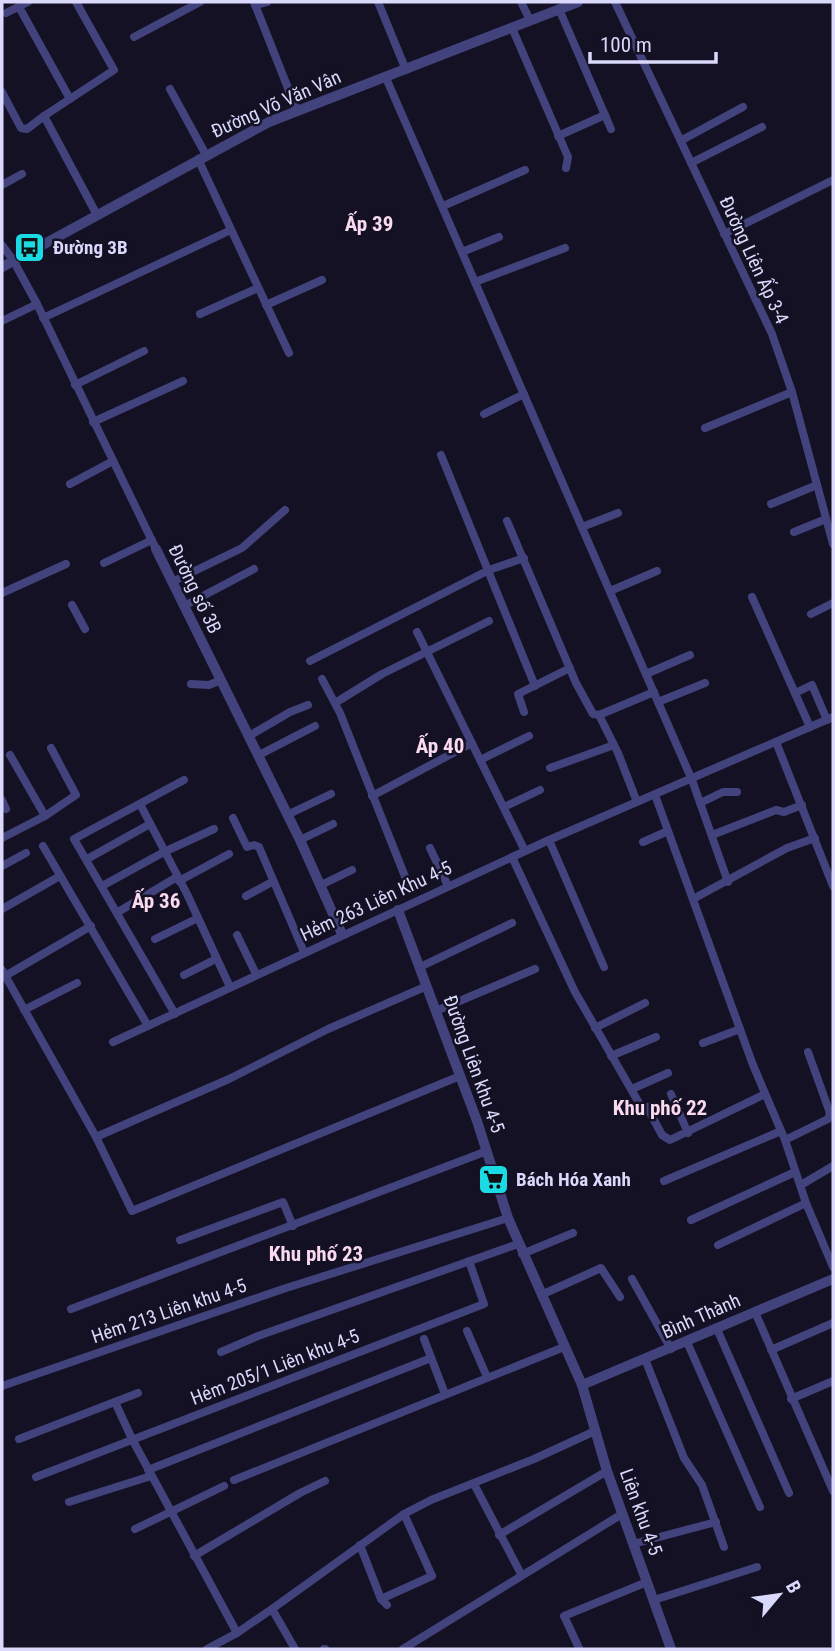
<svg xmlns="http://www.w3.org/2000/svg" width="835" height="1651" font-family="'Roboto Condensed',sans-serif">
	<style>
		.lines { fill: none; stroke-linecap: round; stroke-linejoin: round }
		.minor { stroke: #42427d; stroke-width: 8 }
		.tertiary { stroke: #42427d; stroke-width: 10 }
		.labels { text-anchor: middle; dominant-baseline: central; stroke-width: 5; stroke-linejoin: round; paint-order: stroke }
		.street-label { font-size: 19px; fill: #dad8fb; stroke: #131123 }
		.poi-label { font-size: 19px; font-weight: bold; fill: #dad8fb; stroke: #131123; text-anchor: start }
		.neighbourhood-label { font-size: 21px; font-weight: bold; fill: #fbdaf0; stroke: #131123 }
	</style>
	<rect width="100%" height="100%" fill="#131123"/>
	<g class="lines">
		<g class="minor">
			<polyline points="76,2 114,70 44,116 97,215"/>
			<polyline points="254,2 297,111"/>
			<polyline points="378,2 406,70"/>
			<polyline points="521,2 530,20"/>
			<polyline points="615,2 772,334 792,392 833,544"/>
			<polyline points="255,5 267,2"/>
			<polyline points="19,7 70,99"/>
			<polyline points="559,9 611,129"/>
			<polyline points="6,13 28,2"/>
			<polyline points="512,28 568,157 566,168"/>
			<polyline points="134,37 200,2"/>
			<polyline points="386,78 692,780 728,882"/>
			<polyline points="170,89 206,155"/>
			<polyline points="2,92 21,128 27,129 44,116"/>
			<polyline points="558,136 605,115"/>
			<polyline points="682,140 743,107"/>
			<polyline points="198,159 289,353"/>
			<polyline points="691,163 762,127"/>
			<polyline points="2,185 22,174"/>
			<polyline points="443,206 525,170"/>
			<polyline points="724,234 833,180"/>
			<polyline points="2,245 13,260 37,304 156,549"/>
			<polyline points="462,252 499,237"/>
			<polyline points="475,282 565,248"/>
			<polyline points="266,305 322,280"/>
			<polyline points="200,314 258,288"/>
			<polyline points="43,318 231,230"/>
			<polyline points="2,321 37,304"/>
			<polyline points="75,385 144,351"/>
			<polyline points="484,414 524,394"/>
			<polyline points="93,422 183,381"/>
			<polyline points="705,428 792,392"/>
			<polyline points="441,455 535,686"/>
			<polyline points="70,484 113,461"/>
			<polyline points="771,504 817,485"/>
			<polyline points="507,521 576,683 593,714 599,715 618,753 637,802"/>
			<polyline points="582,527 618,513"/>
			<polyline points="794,532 826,519"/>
			<polyline points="104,563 152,540"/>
			<polyline points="172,582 242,548 285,510"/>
			<polyline points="610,591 657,571"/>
			<polyline points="2,593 66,564"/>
			<polyline points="752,597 810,727"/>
			<polyline points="72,605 85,629"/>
			<polyline points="184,606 254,569"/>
			<polyline points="811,614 833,603"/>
			<polyline points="417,632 525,851"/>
			<polyline points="310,661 489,570 524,558"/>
			<polyline points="646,674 690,655"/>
			<polyline points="322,679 340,713 408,884"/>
			<polyline points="191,684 209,685 221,680"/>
			<polyline points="795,693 812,685 827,720"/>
			<polyline points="658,702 705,683"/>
			<polyline points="335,703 382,674 489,621"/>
			<polyline points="524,712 518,694 570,668"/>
			<polyline points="599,715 654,692"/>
			<polyline points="249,736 290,712 308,705"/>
			<polyline points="776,742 833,886"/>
			<polyline points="10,755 45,816"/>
			<polyline points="259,755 315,726"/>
			<polyline points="480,760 529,736"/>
			<polyline points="550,768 614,745"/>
			<polyline points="655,795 753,1065 785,1140 806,1203 833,1267"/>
			<polyline points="372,796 472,743"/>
			<polyline points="2,800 6,809"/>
			<polyline points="700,803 723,792 737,792"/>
			<polyline points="140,804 187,894 230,987"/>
			<polyline points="504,807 540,790"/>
			<polyline points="287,815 331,794"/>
			<polyline points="233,818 247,847 254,845 259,847 304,952"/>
			<polyline points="712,835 776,810 784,812 802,805"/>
			<polyline points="2,838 45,816 76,795 51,748"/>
			<polyline points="300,840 333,824"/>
			<polyline points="549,840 604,967"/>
			<polyline points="643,842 668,831"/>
			<polyline points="43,846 148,1026"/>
			<polyline points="430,848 448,886"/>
			<polyline points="512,857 575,992 639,1103"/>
			<polyline points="87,859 150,824"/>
			<polyline points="2,866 26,853"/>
			<polyline points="179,881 229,854"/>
			<polyline points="321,885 352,870"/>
			<polyline points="102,886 164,852 214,829"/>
			<polyline points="246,896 272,882"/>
			<polyline points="693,899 787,848 815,838"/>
			<polyline points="2,909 60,876"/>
			<polyline points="118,912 177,877"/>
			<polyline points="237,935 256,974"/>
			<polyline points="155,939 196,919"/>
			<polyline points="420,967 512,923"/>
			<polyline points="2,970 96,1137 132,1211 460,1076"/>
			<polyline points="184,975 216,959"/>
			<polyline points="5,976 91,926"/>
			<polyline points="24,1010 77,983"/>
			<polyline points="436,1011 535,969"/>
			<polyline points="175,1014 74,839 184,780"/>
			<polyline points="595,1028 645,1003"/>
			<polyline points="113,1042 549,840 833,717"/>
			<polyline points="703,1043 740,1029"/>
			<polyline points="611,1056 656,1037"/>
			<polyline points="632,1089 668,1073"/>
			<polyline points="671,1094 688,1133"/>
			<polyline points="647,1107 662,1135 670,1140 765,1094"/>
			<polyline points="96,1137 229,1079 328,1029 427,986"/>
			<polyline points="785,1140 828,1119 830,1113 808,1052"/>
			<polyline points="664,1181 781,1131"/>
			<polyline points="801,1185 833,1166"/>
			<polyline points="691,1220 795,1172"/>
			<polyline points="180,1240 283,1202 293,1226"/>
			<polyline points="718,1245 806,1203"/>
			<polyline points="522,1254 573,1233"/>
			<polyline points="632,1279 671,1349"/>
			<polyline points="541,1295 601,1268 620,1297"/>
			<polyline points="71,1309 487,1151"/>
			<polyline points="755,1312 833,1491"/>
			<polyline points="717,1329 789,1493"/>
			<polyline points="467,1331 487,1377"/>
			<polyline points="424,1339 445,1394"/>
			<polyline points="687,1342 760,1507"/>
			<polyline points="771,1350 833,1323"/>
			<polyline points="221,1352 258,1336 518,1244"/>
			<polyline points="645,1359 684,1458 702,1485 724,1547"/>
			<polyline points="2,1386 283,1289 508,1218"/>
			<polyline points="791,1399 833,1381"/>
			<polyline points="115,1402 132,1439 237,1633"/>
			<polyline points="19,1439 138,1393"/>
			<polyline points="148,1470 431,1358"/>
			<polyline points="36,1477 484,1304 469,1261"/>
			<polyline points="234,1480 564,1347"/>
			<polyline points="474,1484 521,1574"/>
			<polyline points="69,1502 151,1476"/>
			<polyline points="135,1529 224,1486"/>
			<polyline points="499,1535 607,1471"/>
			<polyline points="633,1544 716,1522"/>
			<polyline points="360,1545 381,1599 387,1605"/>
			<polyline points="194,1556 300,1493 325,1481"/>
			<polyline points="381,1599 432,1576 404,1514"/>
			<polyline points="654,1600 757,1567"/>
			<polyline points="272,1609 295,1649"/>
			<polyline points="579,1648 564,1616 647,1582"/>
			<polyline points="207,1649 237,1633 272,1609 404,1514 431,1500 534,1459 595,1431"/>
			<polyline points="324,1649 325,1649"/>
			<polyline points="403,1649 622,1514"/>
		</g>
		<g class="tertiary">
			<polyline points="2,267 269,122 578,2"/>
			<polyline points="156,549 300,840 342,934"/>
			<polyline points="398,910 477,1121 508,1218 582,1385 607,1471 671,1649"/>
			<polyline points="582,1385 833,1279"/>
		</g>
	</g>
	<defs>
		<symbol id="bus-square" viewBox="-11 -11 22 22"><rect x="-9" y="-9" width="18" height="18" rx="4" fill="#1adae4" stroke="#131123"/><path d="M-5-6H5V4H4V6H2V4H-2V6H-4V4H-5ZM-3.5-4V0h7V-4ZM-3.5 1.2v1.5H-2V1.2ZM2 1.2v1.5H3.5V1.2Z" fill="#111"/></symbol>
		<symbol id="supermarket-square" viewBox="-11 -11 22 22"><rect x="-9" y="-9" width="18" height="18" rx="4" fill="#1adae4" stroke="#131123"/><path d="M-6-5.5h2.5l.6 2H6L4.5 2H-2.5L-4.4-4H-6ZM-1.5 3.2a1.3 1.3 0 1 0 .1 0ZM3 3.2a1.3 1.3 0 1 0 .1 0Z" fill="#111"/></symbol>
	</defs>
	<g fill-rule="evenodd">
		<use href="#bus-square" x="12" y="230" width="35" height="35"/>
		<use href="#supermarket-square" x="476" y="1162" width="35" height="35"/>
	</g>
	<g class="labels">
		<g class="street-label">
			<text transform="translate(276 104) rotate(-24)">Đường Võ Văn Vân</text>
			<text transform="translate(754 260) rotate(65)">Đường Liên Ấp 3-4</text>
			<text transform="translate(195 589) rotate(64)">Đường số 3B</text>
			<text transform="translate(376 901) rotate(-25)">Hẻm 263 Liên Khu 4-5</text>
			<text transform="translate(474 1064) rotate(70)">Đường Liên khu 4-5</text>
			<text transform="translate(169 1311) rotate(-19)">Hẻm 213 Liên khu 4-5</text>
			<text transform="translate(701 1316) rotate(-24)">Bình Thành</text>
			<text transform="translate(275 1367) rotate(-21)">Hẻm 205/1 Liên khu 4-5</text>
			<text transform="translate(641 1512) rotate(70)">Liên khu 4-5</text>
		</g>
		<g class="poi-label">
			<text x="53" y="247">Đường 3B</text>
			<text x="516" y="1179">Bách Hóa Xanh</text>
		</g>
		<g class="neighbourhood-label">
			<text x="369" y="224">Ấp 39</text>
			<text x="440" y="746">Ấp 40</text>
			<text x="156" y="901">Ấp 36</text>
			<text x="660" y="1108">Khu phố 22</text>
			<text x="316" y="1254">Khu phố 23</text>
		</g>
	</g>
	<rect width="835" height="1651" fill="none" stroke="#dad8fb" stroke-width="7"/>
	<g transform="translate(779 1595) rotate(61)" stroke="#131123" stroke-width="5" paint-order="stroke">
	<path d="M0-5L12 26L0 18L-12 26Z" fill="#dad8fb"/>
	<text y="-10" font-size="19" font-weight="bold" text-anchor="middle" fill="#dad8fb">B</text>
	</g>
	<path d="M590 52v10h126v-10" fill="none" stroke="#dad8fb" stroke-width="3.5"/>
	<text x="600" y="52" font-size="21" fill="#dad8fb" stroke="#131123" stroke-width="5" paint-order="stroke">100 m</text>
</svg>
